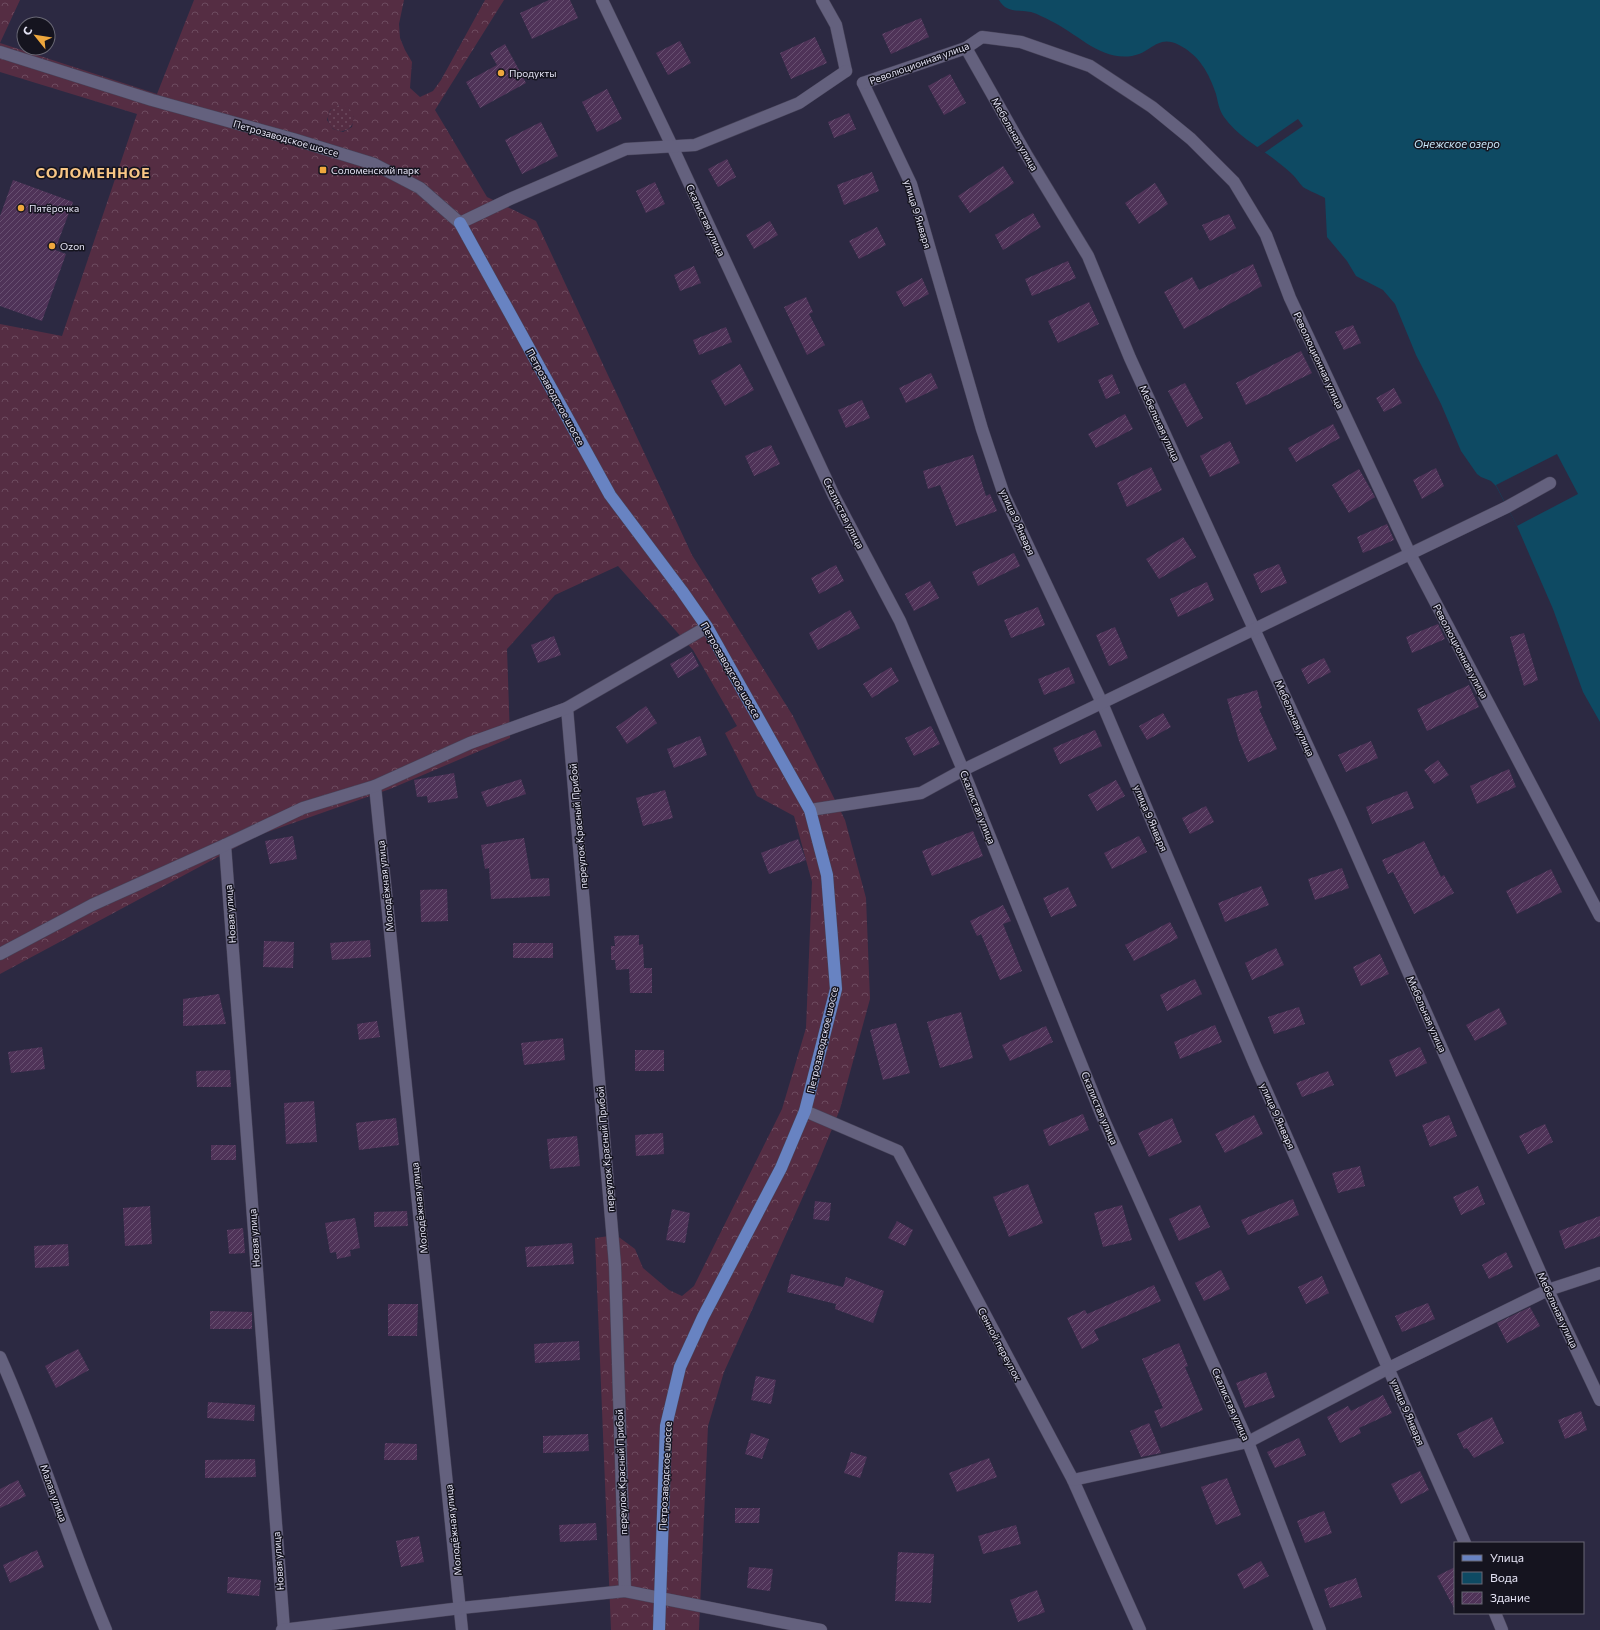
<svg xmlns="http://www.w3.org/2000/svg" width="1600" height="1630" font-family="Commissioner,sans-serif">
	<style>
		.grass { fill: url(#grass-dots) }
		.forest { fill: url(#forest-crowns); fill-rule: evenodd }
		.water { fill: #0e4a63 }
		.pier { fill: #2c2942 }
		.building { fill: url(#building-hatch) }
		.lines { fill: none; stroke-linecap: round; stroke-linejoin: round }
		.minor-casing { stroke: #474359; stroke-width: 13 }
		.major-casing { stroke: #474359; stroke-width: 13 }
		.minor { stroke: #64617e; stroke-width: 12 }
		.major { stroke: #6883c2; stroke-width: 12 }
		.poi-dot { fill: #eea73d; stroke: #15141f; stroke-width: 1.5 }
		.labels { text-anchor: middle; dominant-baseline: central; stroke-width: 3; stroke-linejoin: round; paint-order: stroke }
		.street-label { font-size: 10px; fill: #e4e3f4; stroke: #15141f }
		.poi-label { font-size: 10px; fill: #e4e3f4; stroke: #15141f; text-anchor: start }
		.water-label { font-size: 11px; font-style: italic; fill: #c9e8fa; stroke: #15141f }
		.district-label { font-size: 14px; font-weight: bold; letter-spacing: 1px; fill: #f8c685; stroke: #15141f }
	</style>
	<defs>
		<pattern id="grass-dots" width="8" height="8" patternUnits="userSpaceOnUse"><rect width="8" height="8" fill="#552d43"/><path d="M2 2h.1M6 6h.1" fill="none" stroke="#6d4b5f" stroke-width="1.8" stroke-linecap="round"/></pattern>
		<pattern id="forest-crowns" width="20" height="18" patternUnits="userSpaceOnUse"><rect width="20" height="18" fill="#552d43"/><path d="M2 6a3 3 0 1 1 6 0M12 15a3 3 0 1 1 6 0" fill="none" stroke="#6d4b5f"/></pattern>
		<pattern id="building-hatch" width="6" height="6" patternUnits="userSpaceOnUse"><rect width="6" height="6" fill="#4f3358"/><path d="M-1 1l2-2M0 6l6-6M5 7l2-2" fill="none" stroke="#685071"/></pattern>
	</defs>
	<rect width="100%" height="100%" fill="#2c2942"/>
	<circle class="grass" cx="341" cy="118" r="13"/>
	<path class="forest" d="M0 0H20L0 43 157 94 194 0H404L399 24 400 38 405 50 412 62 410 88 420 97 433 91 441 80 485 0H504L435 110 487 197 536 221 692 555 793 716 845 820 866 898 870 999 840 1109 819 1161 724 1372 708 1426 699 1630H611L595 1238 616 1235 635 1249 643 1268 669 1290 682 1296 694 1286 782 1109 806 1028 812 882 794 816 757 796 725 733 737 726 693 650 618 566 555 595 507 649 510 738 390 789 259 835 0 974V324L62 336 137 114 0 72ZM339 105 349 108 354 117 352 127 343 132 333 129 327 120 330 110Z"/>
	<path class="water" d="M999 0H1600V722L1583 692 1553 609 1517 526 1496 486 1491 481 1481 477 1477 474 1461 451 1441 404 1416 355 1395 304 1383 290 1356 276 1347 261 1327 237 1325 198C1318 194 1309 191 1303 187 1299 183 1297 179 1293 175 1289 171 1284 167 1279 163 1261 148 1238 137 1224 117 1219 110 1218 102 1216 94 1209 73 1199 55 1179 45 1157 34 1152 53 1132 56 1100 61 1077 33 1051 21 1045 18 1038 14 1031 12 1019 10 1006 13 999 0Z"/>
	<g class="pier">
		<polygon points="1298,119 1303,126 1264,153 1256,148"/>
		<polygon points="1557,454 1578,494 1517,526 1496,485"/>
	</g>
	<g class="building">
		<polygon points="549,0 570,0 578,18 532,39 520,13"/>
		<polygon points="921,18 929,37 891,54 882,34"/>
		<polygon points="815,37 827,63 791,79 780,53"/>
		<polygon points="680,41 691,63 668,75 656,53"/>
		<polygon points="505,44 526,83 480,108 466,82 497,65 490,53"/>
		<polygon points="950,74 966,103 944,115 928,86"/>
		<polygon points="607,89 622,119 597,132 582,102"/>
		<polygon points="849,113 856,129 834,138 828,122"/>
		<polygon points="541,122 558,156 522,174 505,140"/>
		<polygon points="727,159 736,177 718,187 708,169"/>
		<polygon points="1003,166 1014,183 970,213 958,196"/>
		<polygon points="872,172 879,191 844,205 837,185"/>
		<polygon points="13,180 73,202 55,250 66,254 42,321 0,306 0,216"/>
		<polygon points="655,182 665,204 646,213 636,191"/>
		<polygon points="1155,183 1168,204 1139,224 1125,203"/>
		<polygon points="1033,213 1041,227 1003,250 995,235"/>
		<polygon points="1229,214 1236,228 1210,241 1202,225"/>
		<polygon points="770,221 778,235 754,249 746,235"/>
		<polygon points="877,227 886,245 859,259 849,241"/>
		<polygon points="1068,261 1076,278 1032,296 1025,279"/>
		<polygon points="1253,264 1262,286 1184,329 1164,292 1192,277 1199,290"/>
		<polygon points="694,266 701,283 680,291 674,275"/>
		<polygon points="922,278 929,294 904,307 896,292"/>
		<polygon points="806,297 813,312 809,314 825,345 807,355 784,307"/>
		<polygon points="1089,302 1099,324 1058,343 1048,321"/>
		<polygon points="1353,325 1361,343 1344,350 1335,332"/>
		<polygon points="726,327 732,342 699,355 693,340"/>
		<polygon points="1301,351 1312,373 1246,405 1236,383"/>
		<polygon points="740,364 754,390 725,406 711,381"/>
		<polygon points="931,373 938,388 906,403 899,388"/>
		<polygon points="1112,374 1120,393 1106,399 1098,380"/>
		<polygon points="1185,383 1203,418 1187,427 1168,391"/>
		<polygon points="1394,388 1402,403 1384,412 1376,398"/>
		<polygon points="862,400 870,418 846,428 838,410"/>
		<polygon points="1125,414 1133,429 1096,448 1088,434"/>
		<polygon points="1333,424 1340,438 1296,462 1288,448"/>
		<polygon points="1230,441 1240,463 1210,477 1200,456"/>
		<polygon points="771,445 780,464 754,476 745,456"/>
		<polygon points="973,455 986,496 990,494 997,511 956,526 940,485 928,489 923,471"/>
		<polygon points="1151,467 1162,490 1127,507 1117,483"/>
		<polygon points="1436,468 1444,486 1422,499 1413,480"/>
		<polygon points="1359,469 1375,497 1349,513 1332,485"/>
		<polygon points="1387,524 1394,540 1363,553 1357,537"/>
		<polygon points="1183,537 1196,557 1159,579 1146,559"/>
		<polygon points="1014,553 1020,566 978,586 972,572"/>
		<polygon points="1279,564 1287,583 1261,593 1253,574"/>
		<polygon points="836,565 844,581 819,594 811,578"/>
		<polygon points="930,581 939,598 914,611 905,594"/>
		<polygon points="1207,582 1214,600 1178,617 1170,599"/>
		<polygon points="1038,607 1045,625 1011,638 1004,620"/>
		<polygon points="850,610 860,628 818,650 809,633"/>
		<polygon points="1438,624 1445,639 1412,653 1406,637"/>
		<polygon points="1115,627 1128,658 1109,666 1096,635"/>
		<polygon points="1524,633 1538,680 1524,686 1510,637"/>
		<polygon points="554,636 561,655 538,663 531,645"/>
		<polygon points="692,652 699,666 678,678 670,664"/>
		<polygon points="1324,658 1331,672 1308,684 1301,669"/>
		<polygon points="891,667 899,681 872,698 863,684"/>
		<polygon points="1069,667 1075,683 1044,695 1038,679"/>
		<polygon points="1469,685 1479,707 1427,731 1417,709"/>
		<polygon points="1257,690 1262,708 1259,709 1277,749 1248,762 1239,741 1227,699"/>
		<polygon points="646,706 657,723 627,744 616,727"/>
		<polygon points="1163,713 1171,727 1147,740 1139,726"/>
		<polygon points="931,726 940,744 914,756 905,738"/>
		<polygon points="1095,730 1102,746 1060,764 1053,748"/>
		<polygon points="700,736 707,755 674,768 667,749"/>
		<polygon points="1371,741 1378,758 1346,772 1338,755"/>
		<polygon points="1438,760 1449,775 1434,784 1424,770"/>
		<polygon points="1509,769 1516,787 1477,804 1470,786"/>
		<polygon points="454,773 458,798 428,803 427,796 417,797 414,780"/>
		<polygon points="521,779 526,794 487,807 481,792"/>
		<polygon points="1116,780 1125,796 1097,811 1088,795"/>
		<polygon points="665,790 673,818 643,826 636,798"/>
		<polygon points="1407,791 1414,808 1372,824 1366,807"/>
		<polygon points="1206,806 1214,822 1190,834 1182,818"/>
		<polygon points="973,831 983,856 932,876 922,851"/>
		<polygon points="293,836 297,859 270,864 265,841"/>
		<polygon points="1139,836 1147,852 1112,869 1104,853"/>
		<polygon points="524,838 531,879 549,878 550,896 491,899 489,868 485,869 481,845"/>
		<polygon points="798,839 806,860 769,874 761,853"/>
		<polygon points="1424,841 1441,877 1444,875 1454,893 1414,914 1393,872 1388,874 1382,860 1410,848"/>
		<polygon points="1342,868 1349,888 1315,900 1308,879"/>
		<polygon points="1551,869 1562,892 1517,914 1506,891"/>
		<polygon points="1261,886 1269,905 1225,922 1218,903"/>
		<polygon points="1068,887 1077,906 1051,917 1043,898"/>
		<polygon points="447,889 448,921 421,922 420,890"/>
		<polygon points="1003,905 1011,921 1003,924 1022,971 1000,980 981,934 977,936 970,921"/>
		<polygon points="1170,922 1178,938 1134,961 1125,945"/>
		<polygon points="639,935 639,945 643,944 644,968 652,968 652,993 630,993 629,969 616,970 615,960 611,960 611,946 615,946 614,936"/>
		<polygon points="370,940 371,957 332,960 330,943"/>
		<polygon points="264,941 294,942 293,968 263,967"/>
		<rect x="513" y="943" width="40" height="15"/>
		<polygon points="1276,948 1284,965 1252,980 1245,963"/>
		<polygon points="1380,954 1389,974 1361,986 1353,967"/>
		<polygon points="1195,979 1202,994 1167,1011 1160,995"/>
		<polygon points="219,994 226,1024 183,1026 183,999"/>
		<polygon points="1299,1007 1305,1024 1274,1034 1268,1017"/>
		<polygon points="1499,1008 1507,1024 1475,1041 1466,1025"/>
		<polygon points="961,1012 973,1058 940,1068 927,1022"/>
		<polygon points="377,1021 380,1037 359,1040 357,1024"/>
		<polygon points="896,1023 910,1073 883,1080 870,1030"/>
		<polygon points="1215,1025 1222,1042 1180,1059 1174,1042"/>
		<polygon points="1046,1026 1053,1042 1010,1061 1002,1045"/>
		<polygon points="563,1038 565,1060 524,1065 521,1043"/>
		<polygon points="42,1047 45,1069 11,1073 8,1052"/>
		<polygon points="1420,1047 1427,1063 1396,1077 1389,1060"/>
		<rect x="635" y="1050" width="29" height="21"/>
		<polygon points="230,1070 231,1087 197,1087 196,1071"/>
		<polygon points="1328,1071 1334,1085 1302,1097 1296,1083"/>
		<polygon points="314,1101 317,1142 286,1144 284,1103"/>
		<polygon points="1083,1114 1089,1130 1049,1146 1043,1130"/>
		<polygon points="1254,1115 1263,1134 1225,1153 1215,1134"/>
		<polygon points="1449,1115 1457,1136 1430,1147 1422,1125"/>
		<polygon points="396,1118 399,1145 359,1150 356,1123"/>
		<polygon points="1172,1118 1182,1142 1149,1157 1138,1133"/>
		<polygon points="1545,1124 1553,1142 1528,1154 1519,1136"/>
		<polygon points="663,1133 664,1154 636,1156 635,1135"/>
		<polygon points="577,1136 580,1166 550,1169 547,1139"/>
		<rect x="211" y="1145" width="25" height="15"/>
		<polygon points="1360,1166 1365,1186 1338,1193 1332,1173"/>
		<polygon points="1028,1184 1043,1223 1009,1237 993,1197"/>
		<polygon points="1478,1186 1485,1204 1461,1215 1453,1197"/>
		<polygon points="1293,1199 1299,1215 1248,1235 1241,1220"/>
		<polygon points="815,1201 831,1203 829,1221 813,1219"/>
		<polygon points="1122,1205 1132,1240 1103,1247 1094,1213"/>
		<polygon points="1200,1205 1210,1227 1179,1241 1169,1219"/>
		<polygon points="150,1206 152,1244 125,1246 123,1208"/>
		<polygon points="672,1209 690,1213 685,1243 666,1240"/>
		<polygon points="407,1211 408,1226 374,1227 374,1212"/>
		<polygon points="1600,1216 1600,1236 1565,1249 1559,1231"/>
		<polygon points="355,1218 360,1248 350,1250 351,1256 337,1259 336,1252 330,1253 325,1223"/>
		<polygon points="897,1221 913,1230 905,1246 888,1238"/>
		<polygon points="243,1228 245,1253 229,1254 227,1230"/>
		<polygon points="572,1243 574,1264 527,1267 525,1247"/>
		<polygon points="68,1244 69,1266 35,1268 34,1246"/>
		<polygon points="1506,1252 1513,1267 1489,1279 1482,1265"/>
		<polygon points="1221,1270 1230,1289 1204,1301 1195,1283"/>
		<polygon points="791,1274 843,1287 846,1277 884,1291 873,1323 835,1309 836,1304 787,1292"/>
		<polygon points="1322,1276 1329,1293 1306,1304 1298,1287"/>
		<polygon points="1154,1285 1161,1301 1094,1330 1099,1340 1082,1349 1067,1318 1085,1310 1087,1314"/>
		<polygon points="1428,1303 1435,1319 1402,1332 1395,1316"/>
		<polygon points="388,1304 418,1304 417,1336 388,1336"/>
		<polygon points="1530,1307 1540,1326 1507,1343 1497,1323"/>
		<polygon points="210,1311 252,1312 252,1329 210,1329"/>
		<polygon points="579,1341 580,1360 535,1363 534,1344"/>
		<polygon points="1179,1343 1188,1366 1185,1367 1203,1410 1161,1428 1154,1411 1163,1408 1142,1359"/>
		<polygon points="78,1349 89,1370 56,1388 45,1366"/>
		<polygon points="1266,1372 1275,1397 1245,1408 1236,1383"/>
		<polygon points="756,1376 776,1380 771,1404 751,1400"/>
		<polygon points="1383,1395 1392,1413 1359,1428 1361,1433 1340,1443 1327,1417 1348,1406 1351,1411"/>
		<polygon points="208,1402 255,1405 254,1421 207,1418"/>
		<polygon points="1581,1411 1587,1430 1565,1439 1558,1420"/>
		<polygon points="1492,1417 1504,1443 1474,1458 1467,1448 1464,1449 1457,1434"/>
		<polygon points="1149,1423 1161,1453 1141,1457 1130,1431"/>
		<polygon points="751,1433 769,1439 762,1459 745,1454"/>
		<polygon points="588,1434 589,1451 543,1453 543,1436"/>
		<polygon points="1299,1438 1306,1455 1275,1468 1267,1452"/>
		<polygon points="385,1443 417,1444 417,1460 384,1460"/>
		<polygon points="851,1452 867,1457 860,1478 844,1473"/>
		<polygon points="989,1458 997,1477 957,1492 949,1473"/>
		<polygon points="255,1459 256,1477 205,1478 205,1460"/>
		<polygon points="1420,1471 1429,1490 1401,1504 1391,1484"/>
		<polygon points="1227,1478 1241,1515 1216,1525 1201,1487"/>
		<polygon points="18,1480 26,1496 0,1508 0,1489"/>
		<polygon points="735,1508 760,1508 759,1523 735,1523"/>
		<polygon points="1324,1511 1332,1533 1305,1543 1297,1521"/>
		<polygon points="596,1523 597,1540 560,1542 559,1525"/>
		<polygon points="1016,1525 1021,1544 983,1554 978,1536"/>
		<polygon points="419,1536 424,1562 401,1567 396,1541"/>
		<polygon points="37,1550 44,1567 10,1583 3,1565"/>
		<polygon points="898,1552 934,1554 931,1603 895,1601"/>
		<polygon points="1261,1561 1269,1576 1244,1589 1237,1574"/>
		<polygon points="749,1567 773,1569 770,1591 747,1588"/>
		<polygon points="1455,1567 1455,1610 1437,1576"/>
		<polygon points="228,1577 261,1580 259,1596 227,1593"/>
		<polygon points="1356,1578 1362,1597 1330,1608 1324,1589"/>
		<polygon points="1037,1590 1045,1612 1018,1622 1010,1600"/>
	</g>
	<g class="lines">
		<defs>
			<g id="minor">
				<polyline points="602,0 672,146 834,496 900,621 963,770 1102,1116 1248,1442 1320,1630"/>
				<polyline points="822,0 836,25 846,71"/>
				<polyline points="966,48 1026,154 1088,256 1130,358 1341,819 1548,1290 1600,1400"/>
				<polyline points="0,52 152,100 293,139 374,164 420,188 460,223 510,199 626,149 695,145 799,103 846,71"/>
				<polyline points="863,83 911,184 982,429 1004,495 1102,703 1255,1065 1465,1543"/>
				<polyline points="863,83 966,48 982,37 1021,42 1090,66 1152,107 1191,139 1234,182 1266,235 1290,298 1410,554 1600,916"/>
				<polyline points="567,708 615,1265 625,1591"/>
				<polyline points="375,786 462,1630"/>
				<polyline points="810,810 921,793 963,770 1507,507 1550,483"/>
				<polyline points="225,845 284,1630"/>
				<polyline points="0,954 92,905 225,845 303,808 375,786 470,743 567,708 707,627"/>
				<polyline points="805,1111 898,1151 1073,1480 1140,1630"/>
				<path d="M0 1357C40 1446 68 1540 106 1630"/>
				<polyline points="1073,1480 1248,1442 1389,1368 1548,1290 1600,1273"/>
				<polyline points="1495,1613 1502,1630"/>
				<polyline points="282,1630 461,1608 625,1591 821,1630"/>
			</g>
			<polyline id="major" points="460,223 610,495 682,591 707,627 810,810 827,875 836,989 805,1111 781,1168 703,1317 680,1367 666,1426 659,1630"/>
		</defs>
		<use href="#minor" class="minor-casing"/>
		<use href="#major" class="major-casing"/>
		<use href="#minor" class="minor"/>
		<use href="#major" class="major"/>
	</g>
	<g class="poi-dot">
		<circle cx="501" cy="73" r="4"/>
		<rect x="319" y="166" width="8" height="8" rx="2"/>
		<circle cx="21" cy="208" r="4"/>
		<circle cx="52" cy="246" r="4"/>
	</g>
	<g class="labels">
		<g class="street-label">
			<text transform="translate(919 63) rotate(-20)">Революционная улица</text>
			<text transform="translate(1015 134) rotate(60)">Мебельная улица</text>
			<text transform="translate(286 138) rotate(16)">Петрозаводское шоссе</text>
			<text transform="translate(918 214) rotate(73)">улица 9 Января</text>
			<text transform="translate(706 220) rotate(65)">Скалистая улица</text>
			<text transform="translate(1319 360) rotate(65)">Революционная улица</text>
			<text transform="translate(556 397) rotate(61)">Петрозаводское шоссе</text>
			<text transform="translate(1160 423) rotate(65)">Мебельная улица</text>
			<text transform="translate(844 513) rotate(63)">Скалистая улица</text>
			<text transform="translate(1018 522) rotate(66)">улица 9 Января</text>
			<text transform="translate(1461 651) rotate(62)">Революционная улица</text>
			<text transform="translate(731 670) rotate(60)">Петрозаводское шоссе</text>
			<text transform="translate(1295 718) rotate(66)">Мебельная улица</text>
			<text transform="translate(978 807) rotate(68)">Скалистая улица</text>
			<text transform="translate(1151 818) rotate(67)">улица 9 Января</text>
			<text transform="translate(578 826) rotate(-95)">переулок Красный Прибой</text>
			<text transform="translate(385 886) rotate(-96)">Молодёжная улица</text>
			<text transform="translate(230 914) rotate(-94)">Новая улица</text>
			<text transform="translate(1427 1014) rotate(66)">Мебельная улица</text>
			<text transform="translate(822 1040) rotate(-77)">Петрозаводское шоссе</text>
			<text transform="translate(1100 1108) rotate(67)">Скалистая улица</text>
			<text transform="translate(1278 1116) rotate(66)">улица 9 Января</text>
			<text transform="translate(605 1149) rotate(-95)">переулок Красный Прибой</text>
			<text transform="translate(419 1208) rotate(-96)">Молодёжная улица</text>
			<text transform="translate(254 1238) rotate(-94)">Новая улица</text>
			<text transform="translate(1558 1310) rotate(65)">Мебельная улица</text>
			<text transform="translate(1000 1344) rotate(62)">Сенной переулок</text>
			<text transform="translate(1231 1404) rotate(66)">Скалистая улица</text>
			<text transform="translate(1408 1412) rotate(67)">улица 9 Января</text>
			<text transform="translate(621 1472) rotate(-92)">переулок Красный Прибой</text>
			<text transform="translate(665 1476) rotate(-87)">Петрозаводское шоссе</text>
			<text transform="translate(54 1493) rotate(70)">Малая улица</text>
			<text transform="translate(453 1530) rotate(-96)">Молодёжная улица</text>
			<text transform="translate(278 1561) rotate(-94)">Новая улица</text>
		</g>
		<g class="poi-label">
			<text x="509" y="73">Продукты</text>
			<text x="331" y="170">Соломенский парк</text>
			<text x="29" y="208">Пятёрочка</text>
			<text x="60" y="246">Ozon</text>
		</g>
		<g class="water-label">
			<text x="1457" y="143">Онежское озеро</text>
		</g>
		<g class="district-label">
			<text x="93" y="172">СОЛОМЕННОЕ</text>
		</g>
	</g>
	<rect x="1454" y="1542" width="130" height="72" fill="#15141f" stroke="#686774"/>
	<rect x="1462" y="1555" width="20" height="6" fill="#6883c2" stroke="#686774"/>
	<text x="1490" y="1562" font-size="12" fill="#e4e3f4">Улица</text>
	<rect x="1462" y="1572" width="20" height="12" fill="#0e4a63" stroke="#686774"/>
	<text x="1490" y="1582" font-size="12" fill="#e4e3f4">Вода</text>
	<rect x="1462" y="1592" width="20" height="12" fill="url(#building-hatch)" stroke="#686774"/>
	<text x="1490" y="1602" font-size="12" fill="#e4e3f4">Здание</text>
	<g transform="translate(36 36) rotate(300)"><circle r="19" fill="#15141f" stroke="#686774"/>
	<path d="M0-3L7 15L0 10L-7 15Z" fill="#eea73d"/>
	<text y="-6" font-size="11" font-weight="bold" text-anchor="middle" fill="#e4e3f4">С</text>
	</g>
</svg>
